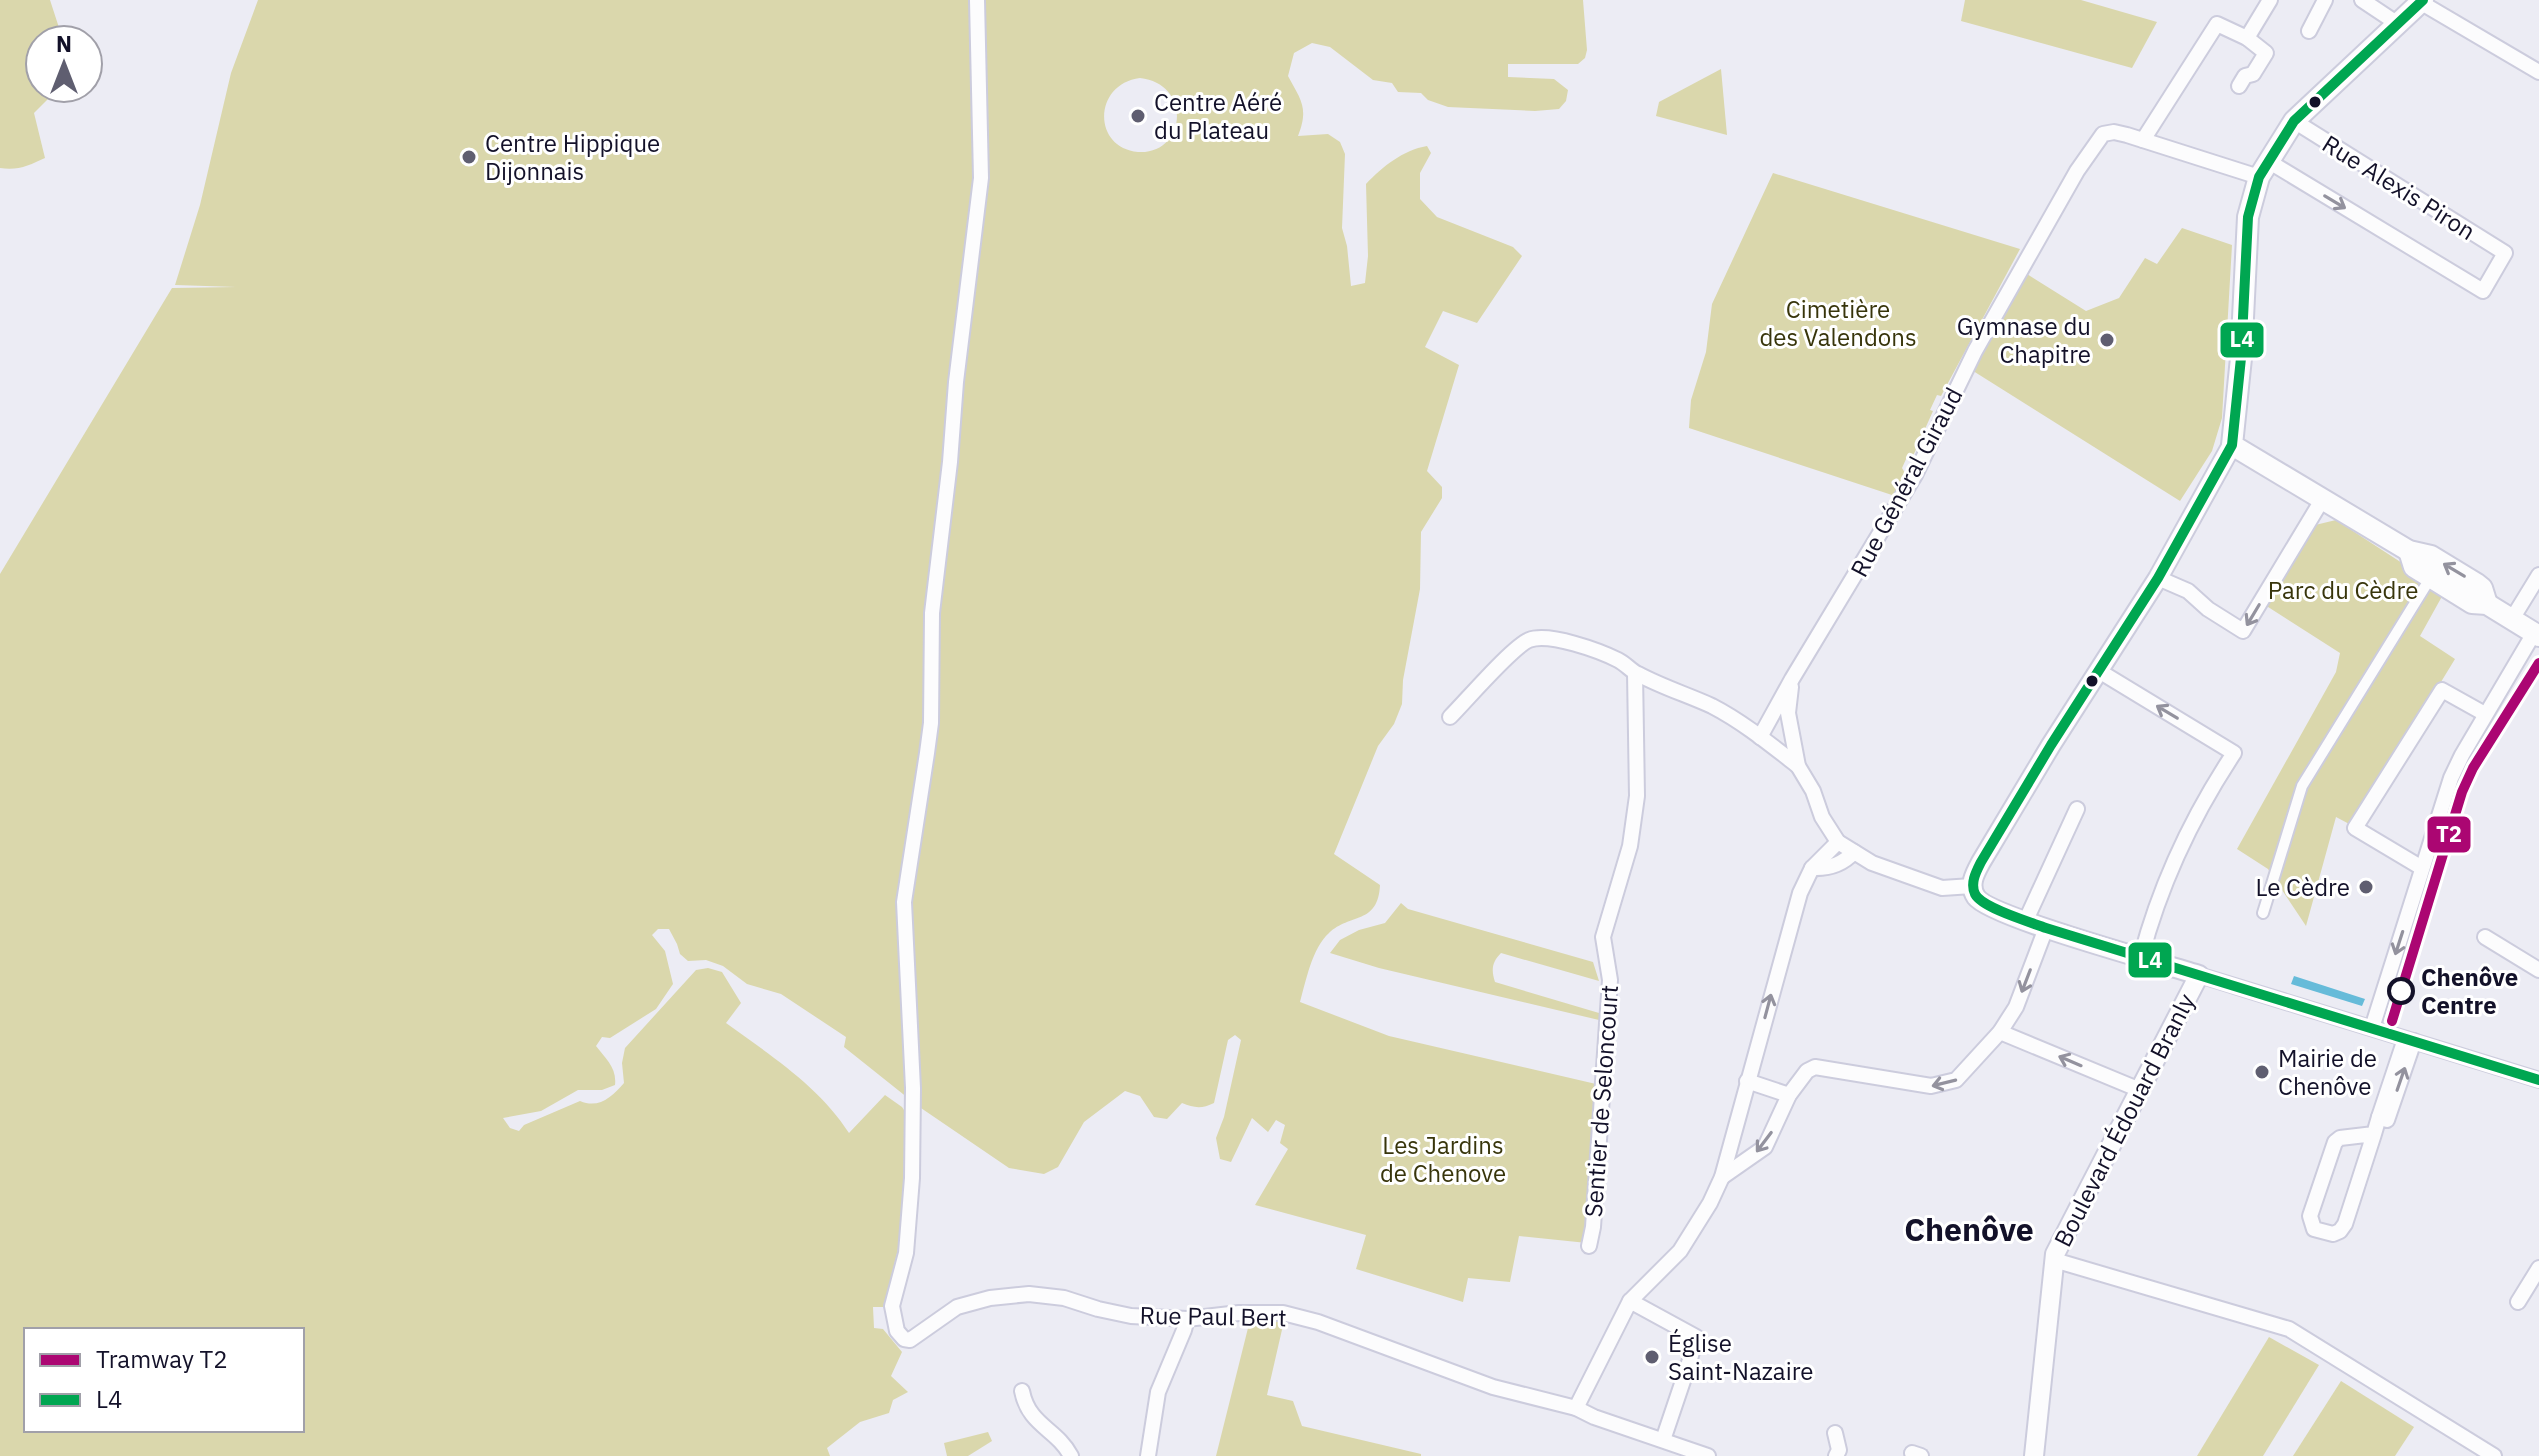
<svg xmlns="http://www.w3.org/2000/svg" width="2539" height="1456" font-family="'IBM Plex Sans',sans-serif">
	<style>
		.green { fill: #dad7ac; fill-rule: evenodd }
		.water { fill: #66bbd9 }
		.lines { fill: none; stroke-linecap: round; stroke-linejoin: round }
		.pedestrian-casing { stroke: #ccd; stroke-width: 14 }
		.minor-casing { stroke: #ccd; stroke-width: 18 }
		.tertiary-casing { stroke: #ccd; stroke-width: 22 }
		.secondary-casing { stroke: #ccd; stroke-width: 24 }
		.pedestrian { stroke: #fcfcfd; stroke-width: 10 }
		.minor { stroke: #fcfcfd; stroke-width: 14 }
		.tertiary { stroke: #fcfcfd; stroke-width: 18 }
		.secondary { stroke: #fcfcfd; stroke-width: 20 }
		.bus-1-casing { stroke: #fff; stroke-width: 16 }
		.bus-1 { stroke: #00a651; stroke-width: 10 }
		.tram-1-casing { stroke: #fff; stroke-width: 16 }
		.tram-1 { stroke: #ab0672; stroke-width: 10 }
		.oneway { stroke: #93929e }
		.bus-dot { fill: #131129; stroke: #fff; stroke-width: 3 }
		.poi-dot { fill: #5f5e70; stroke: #fff; stroke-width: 3 }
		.stop-dot { fill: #fff; stroke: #131129; stroke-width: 4 }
		.labels { text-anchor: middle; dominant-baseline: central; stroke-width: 6; stroke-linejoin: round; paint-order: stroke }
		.poi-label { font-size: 24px; fill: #131129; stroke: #fff; text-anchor: start }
		.street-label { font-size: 24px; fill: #131129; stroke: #fff }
		.park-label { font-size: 24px; fill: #38350b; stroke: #fff }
		.stop-label { font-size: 24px; font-weight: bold; fill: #131129; stroke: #fff; text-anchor: start }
		.district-label { font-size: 32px; font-weight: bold; fill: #131129; stroke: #fff }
		.line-badge { stroke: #fff; stroke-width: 3 }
		.badge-label { font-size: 22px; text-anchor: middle; font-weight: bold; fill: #fff }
	</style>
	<rect width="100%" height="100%" fill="#ececf4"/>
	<g class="green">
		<path d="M0 0H50L63 40H40V88H59L34 113 45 158C30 165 18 171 0 168Z"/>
		<path d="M258 0H1583L1587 50 1585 58 1578 64H1508V77L1554 79 1568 90 1566 101 1559 109 1535 111 1448 107 1428 100 1421 93 1398 92 1392 83 1373 80 1330 47 1312 43 1294 53 1288 76C1301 100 1309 108 1298 136L1328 134 1340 142 1345 154 1342 228 1347 246 1351 286 1365 283 1368 256 1366 184C1382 167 1403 150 1427 146L1431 153 1420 173V199L1437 217 1513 247 1522 256 1477 323 1443 311 1425 347 1459 365 1427 471 1442 487V498L1421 532 1420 589 1403 680 1402 704 1394 724 1378 746 1334 854 1380 885C1378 925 1350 913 1329 933 1312 948 1306 981 1300 1002L1389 1036 1596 1084 1587 1243 1519 1236 1510 1282 1468 1278 1463 1302 1356 1269 1366 1235 1255 1205 1288 1149 1280 1143 1285 1125 1276 1120 1268 1132 1252 1118 1231 1162 1220 1159 1216 1138 1224 1117 1241 1040 1235 1035 1228 1040 1214 1103C1202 1109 1194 1108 1182 1103L1167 1119 1154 1117 1140 1096 1125 1091 1084 1122 1058 1167 1044 1174 1009 1168 918 1106 844 1047 846 1037 781 994 747 984 723 966 706 960 688 961 680 954 677 944 669 929H658L652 935 665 951 673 984 656 1009 610 1038 602 1037 596 1046C606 1059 617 1068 615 1085L602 1090H578L541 1111 503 1118 510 1128 519 1131 524 1125 580 1101C599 1109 612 1097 624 1083L622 1063 625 1048 696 970 708 968 722 972 741 1003 726 1023C770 1055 820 1087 849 1133L885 1095 902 1107 906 1113 905 1220 884 1307H873L874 1328 883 1329 902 1352 891 1376 908 1392 893 1400 889 1413 860 1422 827 1448 830 1456H0V574L172 288 236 287 175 285 200 205 231 73ZM1140 78C1193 84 1186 155 1138 152 1092 148 1093 84 1140 78ZM26 1330H302V1430H26Z"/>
		<polygon points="1965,0 2081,0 2157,22 2132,68 1961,21"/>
		<polygon points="1721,69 1727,135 1656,116 1659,102"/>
		<polygon points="1773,173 2020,249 1941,396 1937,395 1930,410 1933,411 1913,456 1907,457 1902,468 1905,473 1895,496 1689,428 1691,400 1706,352 1712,304"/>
		<polygon points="2182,228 2232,245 2222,418 2212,451 2180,501 1970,369 2027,274 2086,311 2119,298 2145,258 2157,264"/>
		<polygon points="2336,520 2445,591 2420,636 2455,659 2353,826 2336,817 2306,926 2268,869 2237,849 2336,672 2340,653 2265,605 2311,526"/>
		<path d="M1401 903 1408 909 1593 962 1599 981 1501 953C1492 962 1491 970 1495 982L1599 1013V1020L1379 968 1330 953 1340 940 1359 930 1385 923Z"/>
		<polygon points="1250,1320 1284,1321 1267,1395 1293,1401 1302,1426 1421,1454 1421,1456 1216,1456"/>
		<polygon points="2269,1337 2319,1365 2263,1456 2197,1456"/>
		<polygon points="2341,1381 2414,1427 2395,1456 2293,1456"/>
		<polygon points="988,1432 992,1441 968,1456 947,1456 944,1443"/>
	</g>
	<polygon class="water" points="2294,976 2365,999 2362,1006 2291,984"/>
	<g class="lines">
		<defs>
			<polyline id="pedestrian" points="2263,913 2302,786 2431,577"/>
			<g id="minor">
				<polyline points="977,0 981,178 956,382 950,462 932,613 931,723 927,753 904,902 913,1088 912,1178 906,1253 892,1306 897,1331 904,1339 910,1340 957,1307 990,1298 1029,1294 1064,1298 1098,1309 1131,1316 1151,1317 1187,1319 1239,1313 1283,1313 1318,1322 1493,1387 1576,1408 1594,1417 1708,1456"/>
				<polyline points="2362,0 2398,24"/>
				<polyline points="2420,2 2539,72"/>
				<polyline points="2309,31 2325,0"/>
				<polyline points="2247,38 2270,0"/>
				<polyline points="2143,140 2217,24 2247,38 2266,53 2253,74 2245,76 2239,86"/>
				<polyline points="2268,161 2483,291 2505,253 2294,121"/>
				<polyline points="2158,578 2188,591 2208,609 2243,631 2322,500"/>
				<polyline points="2512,619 2539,575"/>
				<path d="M2099 671 2234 753C2193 815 2160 885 2141 957"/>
				<polyline points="1791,687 1788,713 1798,766 1813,791 1822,817 1838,842 1872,863 1942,888 1972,886"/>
				<path d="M1450 717C1466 701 1512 647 1529 640 1549 632 1600 651 1618 660 1626 664 1631 671 1638 674 1662 687 1688 695 1712 706 1743 722 1771 745 1798 766"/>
				<polyline points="1760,737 1792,679 1915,475 1975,351 2077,171 2103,134 2114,132 2127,135 2259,177"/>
				<path d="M1812 868C1829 869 1843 864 1854 852"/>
				<polyline points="2422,868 2355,828 2442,690 2485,714"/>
				<polyline points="2026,920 2077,809"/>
				<polyline points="2485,937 2539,970"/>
				<polyline points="2199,975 2539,1080"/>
				<polyline points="2372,1028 2451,778 2462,755 2534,633"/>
				<polyline points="2000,1032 2140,1090"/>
				<polyline points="2405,1039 2379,1117 2387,1120 2414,1041"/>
				<polyline points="1747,1081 1789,1095"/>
				<polyline points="2374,1134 2345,1224 2340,1231 2333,1234 2314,1229 2310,1216 2335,1142 2340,1138 2374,1134 2379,1117"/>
				<polyline points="1722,1177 1765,1147 1789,1095 1807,1071 1815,1067 1931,1086 1956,1080 2000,1032 2016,1007 2046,928"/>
				<polyline points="1589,1246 1593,1227 1610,980 1603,937 1630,846 1637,796 1635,673"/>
				<polyline points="2054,1260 2289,1329 2494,1456"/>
				<polyline points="1630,1301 1696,1337 1689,1363 1663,1440"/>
				<polyline points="2518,1302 2539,1268"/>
				<path d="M1022 1391C1029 1426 1056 1428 1071 1456"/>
				<polyline points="1576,1408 1630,1301 1680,1251 1710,1203 1722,1177 1800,893 1812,868 1838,842"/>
				<polyline points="1835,1433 1839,1450 1836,1456"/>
				<polyline points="1912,1453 1921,1456"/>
				<polyline points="1148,1456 1158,1392 1184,1330 1187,1319"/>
			</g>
			<path id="tertiary" d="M2034 1456 2055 1254 2199 975C2164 964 1990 917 1976 897 1968 885 1975 873 1981 862L2051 745 2158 578 2232 445"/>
			<g id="secondary">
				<polyline points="2423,0 2294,121 2259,177 2248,217 2241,358 2232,445 2409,551 2431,556 2477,584 2482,588 2487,604"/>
				<polyline points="2409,551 2414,567 2472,603 2487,604 2539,636"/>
			</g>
		</defs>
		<use href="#pedestrian" class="pedestrian-casing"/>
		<use href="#minor" class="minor-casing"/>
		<use href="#tertiary" class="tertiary-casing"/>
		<use href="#secondary" class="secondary-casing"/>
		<use href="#pedestrian" class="pedestrian"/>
		<use href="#minor" class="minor"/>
		<use href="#tertiary" class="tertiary"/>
		<use href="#secondary" class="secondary"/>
		<defs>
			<path id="bus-1" d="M2423 0 2294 121 2259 177 2248 217 2241 358 2232 445 2158 578 2051 745 1981 862C1976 872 1970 883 1975 894 1982 908 2030 922 2046 928L2539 1080"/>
		</defs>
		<use href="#bus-1" class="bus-1-casing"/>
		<use href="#bus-1" class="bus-1"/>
		<defs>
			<polyline id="tram-1" points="2392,1021 2462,792 2473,768 2539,663"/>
		</defs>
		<use href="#tram-1" class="tram-1-casing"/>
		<use href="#tram-1" class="tram-1"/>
	</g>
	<defs><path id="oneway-shaft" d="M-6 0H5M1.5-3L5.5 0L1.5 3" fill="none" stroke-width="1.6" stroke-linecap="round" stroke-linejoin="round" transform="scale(2)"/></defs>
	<g class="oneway">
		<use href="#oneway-shaft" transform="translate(2335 202) rotate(31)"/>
		<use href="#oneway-shaft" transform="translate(2454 570) rotate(-149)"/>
		<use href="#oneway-shaft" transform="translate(2253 615) rotate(121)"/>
		<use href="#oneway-shaft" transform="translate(2167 712) rotate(-149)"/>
		<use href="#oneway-shaft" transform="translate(2399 943) rotate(108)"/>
		<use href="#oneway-shaft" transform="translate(2026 981) rotate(111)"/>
		<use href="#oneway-shaft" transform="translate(1768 1006) rotate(-75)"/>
		<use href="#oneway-shaft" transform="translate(2070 1061) rotate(-157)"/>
		<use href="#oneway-shaft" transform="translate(2401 1079) rotate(-71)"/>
		<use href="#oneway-shaft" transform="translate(1944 1083) rotate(166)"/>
		<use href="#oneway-shaft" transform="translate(1764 1142) rotate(127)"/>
	</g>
	<g class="bus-dot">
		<circle cx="2315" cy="102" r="7"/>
		<circle cx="2092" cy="681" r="7"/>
	</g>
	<g class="poi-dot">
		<circle cx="1138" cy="116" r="8"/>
		<circle cx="469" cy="157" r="8"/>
		<circle cx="2107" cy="340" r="8"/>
		<circle cx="2366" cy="887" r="8"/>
		<circle cx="2262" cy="1072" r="8"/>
		<circle cx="1652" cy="1357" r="8"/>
	</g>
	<circle class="stop-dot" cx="2401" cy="991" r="12"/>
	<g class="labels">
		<g class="poi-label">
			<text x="1154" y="102">Centre Aéré<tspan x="1154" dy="28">du Plateau</tspan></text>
			<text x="485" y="143">Centre Hippique<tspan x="485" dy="28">Dijonnais</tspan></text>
			<text x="2091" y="326" text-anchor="end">Gymnase du<tspan x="2091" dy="28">Chapitre</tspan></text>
			<text x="2350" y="887" text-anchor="end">Le Cèdre</text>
			<text x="2278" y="1058">Mairie de<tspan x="2278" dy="28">Chenôve</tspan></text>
			<text x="1668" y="1343">Église<tspan x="1668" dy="28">Saint-Nazaire</tspan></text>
		</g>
		<g class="street-label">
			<text transform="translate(2399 187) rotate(32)">Rue Alexis Piron</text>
			<text transform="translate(1906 482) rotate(-62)">Rue Général Giraud</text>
			<text transform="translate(1601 1101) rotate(-86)">Sentier de Seloncourt</text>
			<text transform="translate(2124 1120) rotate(-63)">Boulevard Édouard Branly</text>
			<text transform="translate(1213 1316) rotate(1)">Rue Paul Bert</text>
		</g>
		<g class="park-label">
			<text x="1838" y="309">Cimetière<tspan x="1838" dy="28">des Valendons</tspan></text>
			<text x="2343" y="590">Parc du Cèdre</text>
			<text x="1443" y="1145">Les Jardins<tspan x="1443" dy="28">de Chenove</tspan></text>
		</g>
		<g class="stop-label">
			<text x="2421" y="977">Chenôve<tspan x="2421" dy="28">Centre</tspan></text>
		</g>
		<g class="district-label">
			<text x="1969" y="1229">Chenôve</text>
		</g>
	</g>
	<g class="line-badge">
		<rect x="2219" y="321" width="46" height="38" rx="8" fill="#00a651"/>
		<rect x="2426" y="815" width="46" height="39" rx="8" fill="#ab0672"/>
		<rect x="2127" y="941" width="46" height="38" rx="8" fill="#00a651"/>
	</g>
	<g class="badge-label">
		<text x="2242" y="347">L4</text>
		<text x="2449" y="842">T2</text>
		<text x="2150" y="968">L4</text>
	</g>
	<rect x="24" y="1328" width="280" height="104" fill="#ffffff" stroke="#a1a0a9" stroke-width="2"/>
	<rect x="40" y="1354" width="40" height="12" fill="#ab0672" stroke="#a1a0a9" stroke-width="2"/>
	<text x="96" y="1368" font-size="24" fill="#131129">Tramway T2</text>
	<rect x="40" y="1394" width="40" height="12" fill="#00a651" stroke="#a1a0a9" stroke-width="2"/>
	<text x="96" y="1408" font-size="24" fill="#131129">L4</text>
	<g transform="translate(64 64)"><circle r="38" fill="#ffffff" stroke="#a1a0a9" stroke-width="2"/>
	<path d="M0-6L14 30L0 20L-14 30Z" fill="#5f5e70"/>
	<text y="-12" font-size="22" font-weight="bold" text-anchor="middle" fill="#131129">N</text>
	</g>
</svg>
